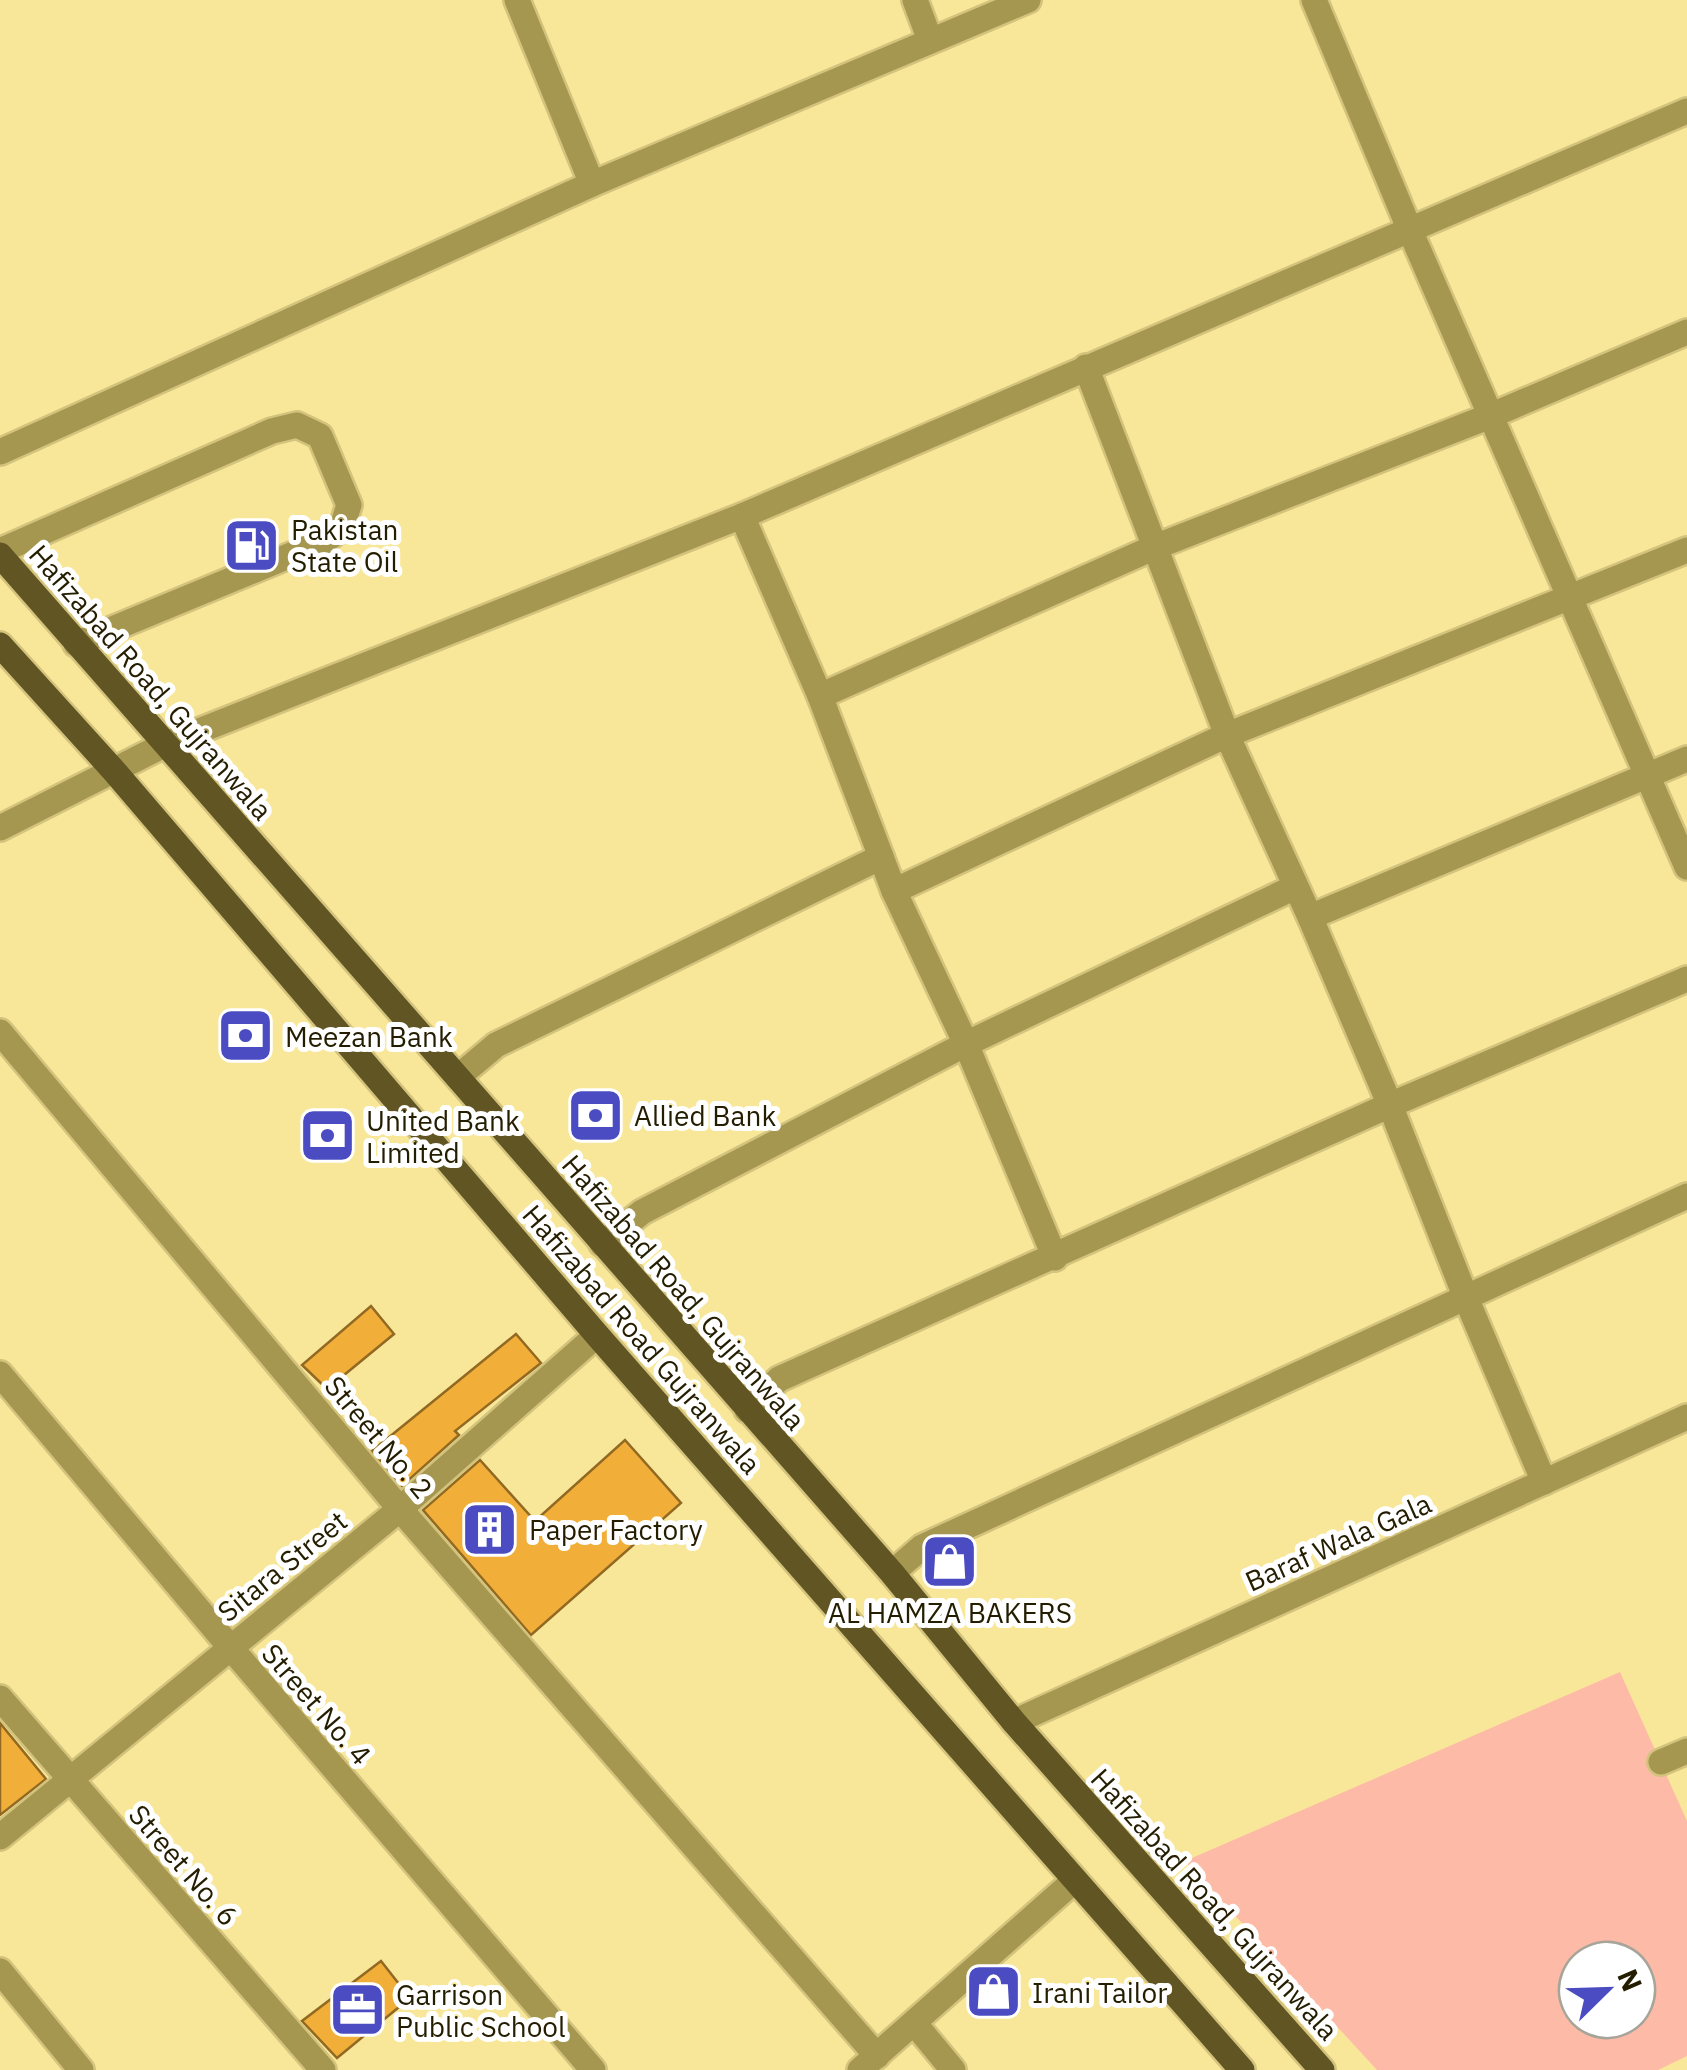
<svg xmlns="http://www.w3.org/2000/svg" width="1687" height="2070" font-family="'IBM Plex Sans',sans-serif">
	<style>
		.green { fill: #fdbaa7; fill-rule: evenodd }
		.building { fill: #f1af3a; stroke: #926922; stroke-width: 2.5 }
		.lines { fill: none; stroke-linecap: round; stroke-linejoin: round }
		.minor-casing { stroke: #d3c37d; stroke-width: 30 }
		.major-casing { stroke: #d3c37d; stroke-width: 30 }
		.minor { stroke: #a69750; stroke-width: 25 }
		.major { stroke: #605523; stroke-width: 25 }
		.labels { text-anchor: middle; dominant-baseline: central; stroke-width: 10; stroke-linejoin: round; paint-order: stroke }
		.poi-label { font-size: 28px; fill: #241d00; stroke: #fff; text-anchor: start }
		.street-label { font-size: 28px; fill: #241d00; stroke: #fff }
	</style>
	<rect width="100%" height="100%" fill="#f9e799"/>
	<path class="green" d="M1620 1672 1687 1821V2056L1658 2070H1377L1185 1861ZM1577 1960H1637V2020H1577Z"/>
	<g class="building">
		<polygon points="371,1306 394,1334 327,1389 302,1365"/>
		<polygon points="516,1334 541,1363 455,1431 459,1435 402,1486 372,1451"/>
		<polygon points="625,1440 681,1503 531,1635 423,1510 480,1460 535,1521"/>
		<polygon points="0,1723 46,1779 0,1815"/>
		<polygon points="381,1961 410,1998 337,2058 302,2021"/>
	</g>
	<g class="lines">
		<defs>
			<g id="minor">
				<polyline points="517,0 592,184"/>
				<polyline points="915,0 930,40"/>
				<polyline points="1314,0 1409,228 1687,867"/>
				<polyline points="1086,367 1227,735 1310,917 1390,1105 1466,1298 1544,1482"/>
				<polyline points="0,452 592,184 1028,0"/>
				<polyline points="742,516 820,696 894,891 966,1044 1055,1258"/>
				<polyline points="0,551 272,431 297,425 320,436 349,505 342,527 325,541 76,644"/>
				<polyline points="820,696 1155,547 1490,416 1687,332"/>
				<polyline points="0,828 166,744 742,516 1687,111"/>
				<polyline points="894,891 1227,735 1687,550"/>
				<polyline points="1310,917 1687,759"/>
				<polyline points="0,1032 400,1509 877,2056"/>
				<polyline points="458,1077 496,1045 881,857"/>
				<polyline points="602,1244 642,1212 966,1044 1295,887"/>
				<polyline points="0,1374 230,1647 593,2070"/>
				<polyline points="747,1410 779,1379 1390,1105 1687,979"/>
				<polyline points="892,1573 922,1547 1687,1196"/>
				<polyline points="0,1698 323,2070"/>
				<polyline points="1014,1722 1687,1417"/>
				<polyline points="1661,1762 1687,1751"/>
				<polyline points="0,1837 400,1509 597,1335"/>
				<polyline points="0,1971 81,2070"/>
				<polyline points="915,2024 953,2070"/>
				<polyline points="860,2070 1075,1880"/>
			</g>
			<g id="major">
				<polyline points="0,555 892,1573 1014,1722 1322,2070"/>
				<polyline points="0,645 115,772 597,1335 1242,2070"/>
			</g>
		</defs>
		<use href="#minor" class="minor-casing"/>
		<use href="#major" class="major-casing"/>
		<use href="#minor" class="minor"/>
		<use href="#major" class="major"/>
	</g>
	<defs>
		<symbol id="fuel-square" viewBox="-11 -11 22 22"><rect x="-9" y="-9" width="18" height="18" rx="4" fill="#4b4cc2" stroke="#fff"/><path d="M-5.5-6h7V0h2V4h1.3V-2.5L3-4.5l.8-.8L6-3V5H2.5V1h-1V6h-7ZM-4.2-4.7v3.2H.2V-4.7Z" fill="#fff"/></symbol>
		<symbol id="bank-square" viewBox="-11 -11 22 22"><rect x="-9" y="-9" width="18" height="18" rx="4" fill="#4b4cc2" stroke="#fff"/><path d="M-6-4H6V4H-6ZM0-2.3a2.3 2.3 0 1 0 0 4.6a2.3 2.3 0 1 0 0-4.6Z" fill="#fff"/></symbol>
		<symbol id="building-square" viewBox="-11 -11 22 22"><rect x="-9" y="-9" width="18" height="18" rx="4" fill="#4b4cc2" stroke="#fff"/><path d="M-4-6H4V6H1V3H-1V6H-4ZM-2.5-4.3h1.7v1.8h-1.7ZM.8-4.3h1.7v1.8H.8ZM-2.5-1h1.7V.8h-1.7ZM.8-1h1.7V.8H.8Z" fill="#fff"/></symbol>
		<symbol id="shop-square" viewBox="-11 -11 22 22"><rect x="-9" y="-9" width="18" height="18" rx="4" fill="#4b4cc2" stroke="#fff"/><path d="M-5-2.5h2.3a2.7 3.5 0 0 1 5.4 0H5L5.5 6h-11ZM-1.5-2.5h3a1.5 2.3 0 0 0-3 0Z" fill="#fff"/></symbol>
		<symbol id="office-square" viewBox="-11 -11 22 22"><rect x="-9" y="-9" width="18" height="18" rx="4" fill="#4b4cc2" stroke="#fff"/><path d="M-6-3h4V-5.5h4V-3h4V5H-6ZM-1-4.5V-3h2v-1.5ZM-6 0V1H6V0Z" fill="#fff"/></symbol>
	</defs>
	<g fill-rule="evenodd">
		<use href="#fuel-square" x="220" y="514" width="63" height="63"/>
		<use href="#bank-square" x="214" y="1004" width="63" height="63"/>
		<use href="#bank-square" x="564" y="1084" width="63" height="63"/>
		<use href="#bank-square" x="296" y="1104" width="63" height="63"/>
		<use href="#building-square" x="458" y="1498" width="63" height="63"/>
		<use href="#shop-square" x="918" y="1530" width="63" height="63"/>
		<use href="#shop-square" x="962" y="1960" width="63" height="63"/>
		<use href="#office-square" x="326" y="1978" width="63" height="63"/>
	</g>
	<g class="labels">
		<g class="poi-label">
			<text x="291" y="529">Pakistan<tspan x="291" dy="32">State Oil</tspan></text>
			<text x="285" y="1036">Meezan Bank</text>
			<text x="634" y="1115">Allied Bank</text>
			<text x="366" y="1120">United Bank<tspan x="366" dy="32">Limited</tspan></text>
			<text x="529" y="1529">Paper Factory</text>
			<text x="950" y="1612" text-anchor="middle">AL HAMZA BAKERS</text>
			<text x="1032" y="1992">Irani Tailor</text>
			<text x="396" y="1994">Garrison<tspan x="396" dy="32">Public School</tspan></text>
		</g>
		<g class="street-label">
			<text transform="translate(151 682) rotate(49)">Hafizabad Road, Gujranwala</text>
			<text transform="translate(684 1292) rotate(49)">Hafizabad Road, Gujranwala</text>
			<text transform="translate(642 1339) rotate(49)">Hafizabad Road Gujranwala</text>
			<text transform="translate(379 1437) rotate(50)">Street No. 2</text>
			<text transform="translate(1338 1542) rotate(-24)">Baraf Wala Gala</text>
			<text transform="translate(282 1566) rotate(-39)">Sitara Street</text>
			<text transform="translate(317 1704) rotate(49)">Street No. 4</text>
			<text transform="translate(184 1865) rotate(49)">Street No. 6</text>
			<text transform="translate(1215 1904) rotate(48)">Hafizabad Road, Gujranwala</text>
		</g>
	</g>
	<g transform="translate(1607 1990) rotate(67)"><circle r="48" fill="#ffffff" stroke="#a7a599" stroke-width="2.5"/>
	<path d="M0-8L18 38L0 25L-18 38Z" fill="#4b4cc2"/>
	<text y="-15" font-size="28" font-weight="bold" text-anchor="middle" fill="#241d00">N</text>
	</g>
</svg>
